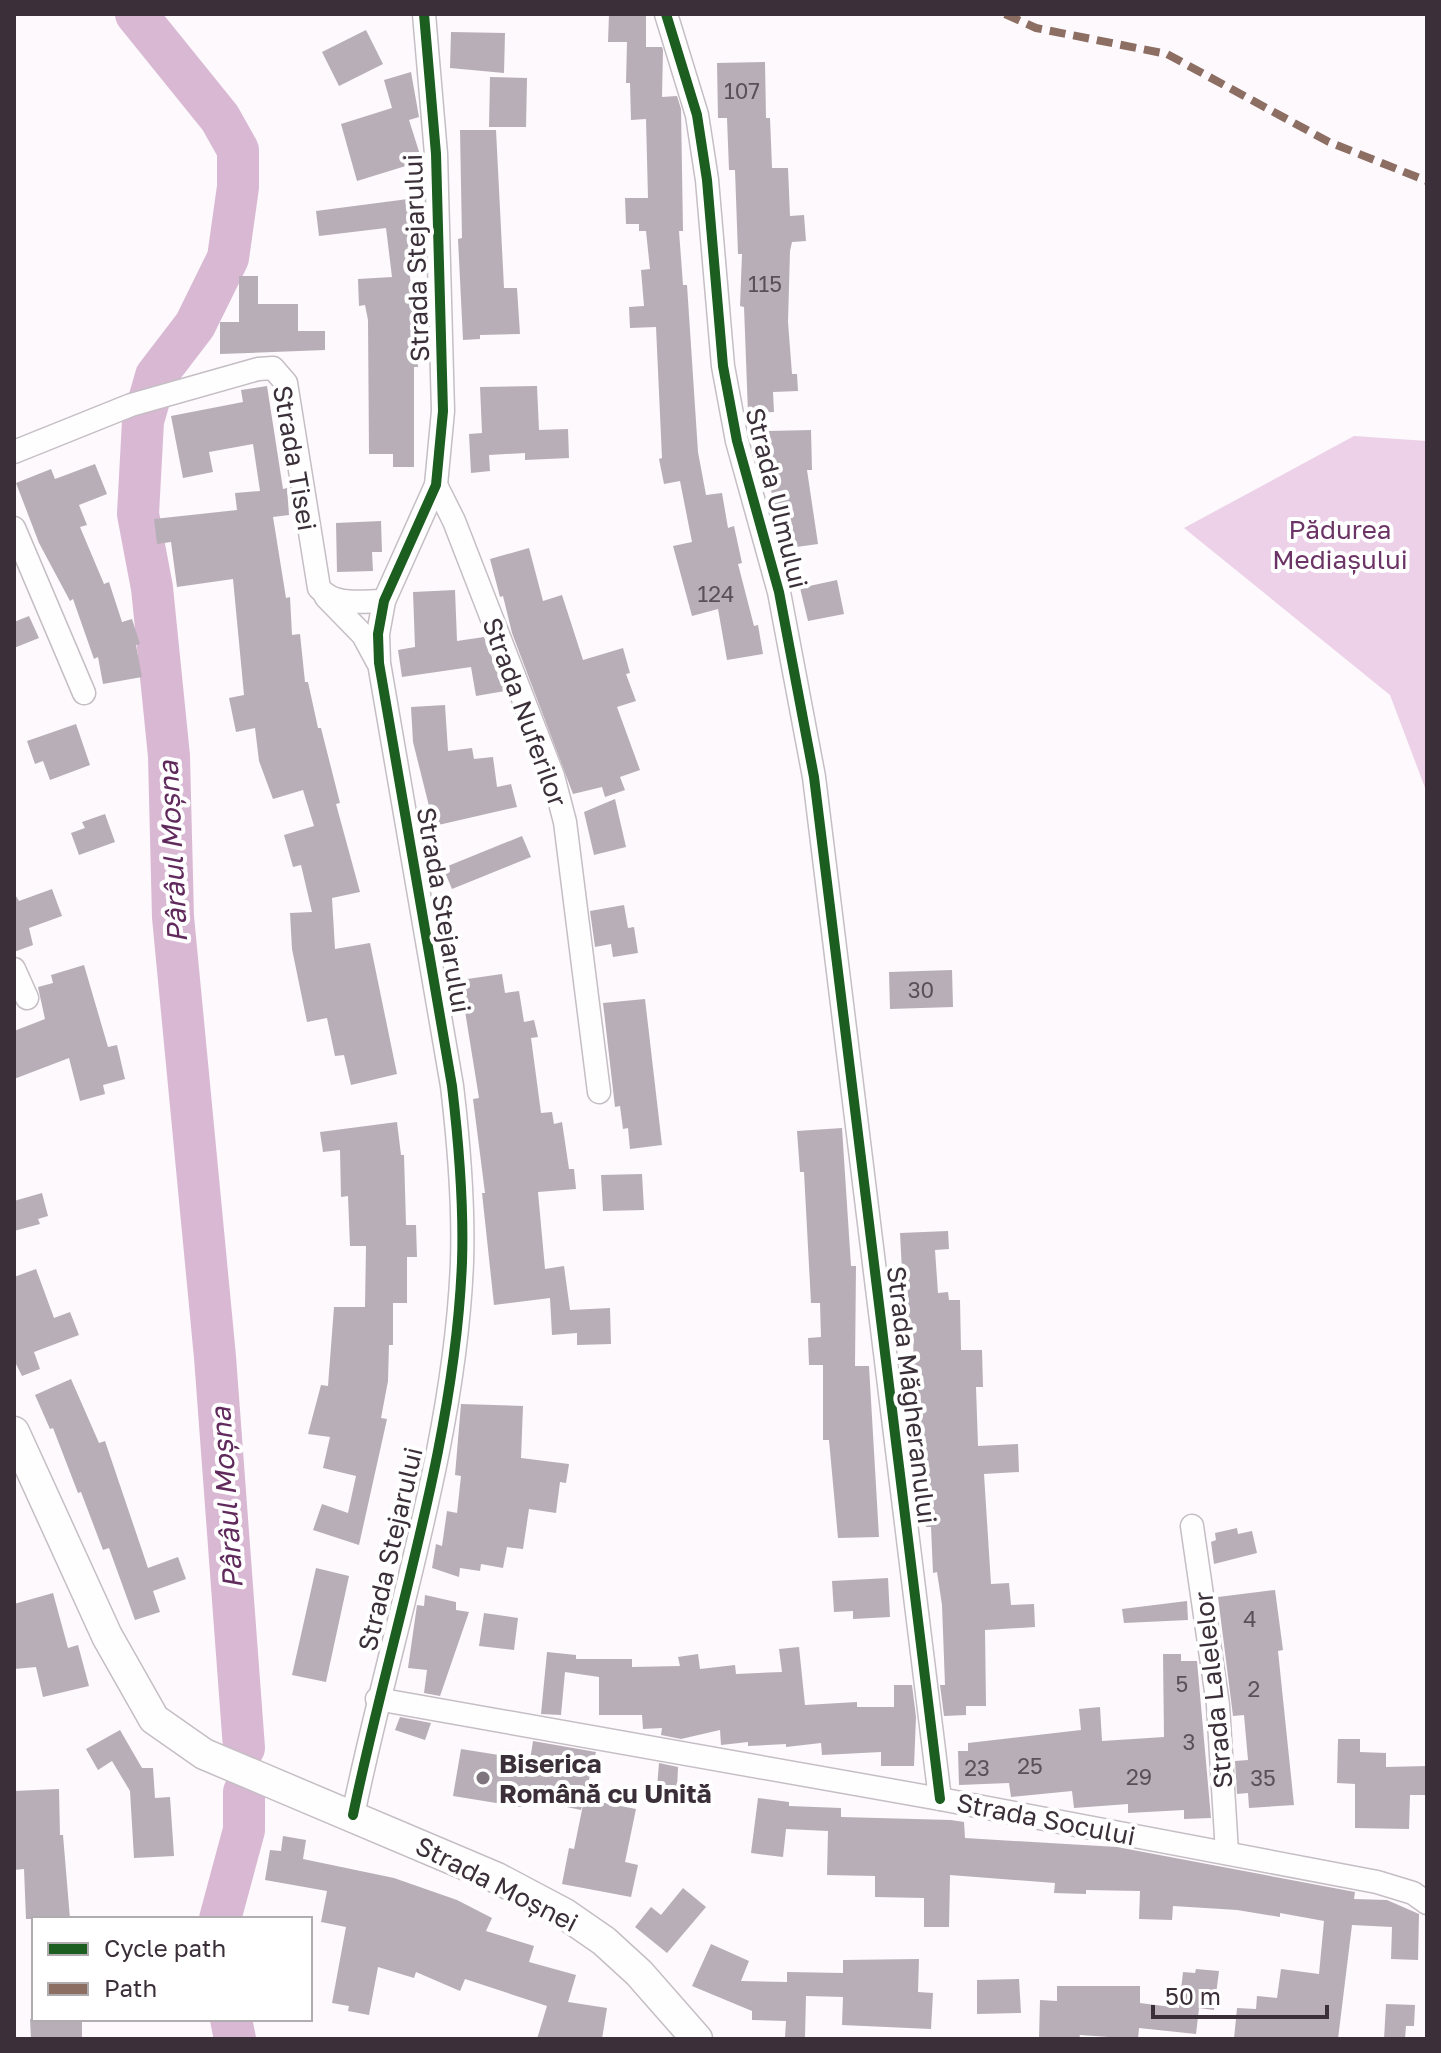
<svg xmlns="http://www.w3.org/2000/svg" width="1441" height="2053" font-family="'Golos Text',sans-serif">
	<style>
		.forest { fill: #ecd1e8 }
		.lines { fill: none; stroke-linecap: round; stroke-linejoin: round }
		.river { stroke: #d9b8d4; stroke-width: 42 }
		.building { fill: #b8aeb7 }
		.street-casing { stroke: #c5bec4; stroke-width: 25 }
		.secondary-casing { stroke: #c5bec4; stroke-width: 33 }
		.street { stroke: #fffeff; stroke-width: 22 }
		.secondary { stroke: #fffeff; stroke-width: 30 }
		.quiet { stroke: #8d6e63; stroke-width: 8; stroke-dasharray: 16 8; stroke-linecap: butt }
		.cycleway-casing { stroke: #fff; stroke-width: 15 }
		.cycleway { stroke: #1b5e20; stroke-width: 10 }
		.poi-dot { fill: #7f767d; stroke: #fff; stroke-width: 3 }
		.labels { text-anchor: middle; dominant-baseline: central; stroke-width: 8; stroke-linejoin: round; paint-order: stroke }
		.number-label { font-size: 22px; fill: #5a5058 }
		.street-label { font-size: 26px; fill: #3b3039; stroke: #fff }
		.park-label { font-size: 26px; fill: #6c3466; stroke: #fff }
		.poi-label { font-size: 26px; font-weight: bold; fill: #3b3039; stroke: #fff; text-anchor: start }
		.water-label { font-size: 28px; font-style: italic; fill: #612a5c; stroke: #fff }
	</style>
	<rect width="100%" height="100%" fill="#fdf9fc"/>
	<polygon class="forest" points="1354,436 1427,441 1427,793 1390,695 1184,528"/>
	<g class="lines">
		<g class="river">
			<polyline points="136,14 220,118 238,150 238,187 228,258 195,325 156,376 143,421 138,514 152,588 169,756 173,917 215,1357 244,1748"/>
			<polyline points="220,1919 244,1830 244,1792"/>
			<polyline points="231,2019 235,2039"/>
		</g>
	</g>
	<g class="building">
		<polygon points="609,14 646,14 646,47 662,47 663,50 662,97 677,96 681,109 683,231 679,231 683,285 687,285 698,452 706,495 722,493 728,528 734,526 742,563 738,564 754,626 758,625 763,654 727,660 718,609 692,616 673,546 692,542 680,481 664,484 659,459 662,458 656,327 630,328 629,307 644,306 641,270 650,269 646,231 639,231 639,224 626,224 625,198 648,198 646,119 631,120 630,83 626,83 627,42 608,42"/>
		<polygon points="366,30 383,64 339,86 322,52"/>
		<polygon points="451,32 505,33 504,73 450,68"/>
		<polygon points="765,62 766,118 770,118 772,168 788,168 790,216 804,215 806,241 792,242 790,251 788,322 792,374 797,374 798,391 773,392 774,412 748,413 744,307 740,306 742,254 738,254 735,170 729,170 727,118 718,118 717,63"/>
		<polygon points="411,72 419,117 409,120 422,161 357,181 341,124 392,108 384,80"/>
		<polygon points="490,77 527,78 526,127 489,127"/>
		<polygon points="460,130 496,130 504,288 517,288 520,334 480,335 480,339 463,340 458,239 462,238"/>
		<polygon points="408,199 416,264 409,265 418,367 414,367 414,467 393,467 393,454 369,454 368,320 365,305 359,306 358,279 392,277 386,228 319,236 316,211"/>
		<polygon points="239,276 258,276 258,304 298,304 298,331 325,331 325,350 220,354 220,322 239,322"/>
		<polygon points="267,386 283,489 287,488 289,515 273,517 286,598 290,597 292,635 300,634 305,682 308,682 318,728 321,728 340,803 336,804 360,892 332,898 335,949 370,943 397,1074 351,1085 344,1055 335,1056 327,1018 307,1022 292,949 290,913 312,912 301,865 293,867 284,835 314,826 303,790 273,799 259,761 255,728 236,732 229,698 244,695 233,579 177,587 171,542 157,544 154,519 237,510 235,493 260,491 253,444 209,452 213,472 183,478 171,416 243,402 241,390"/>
		<polygon points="537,386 539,430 568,429 569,458 525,460 525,453 489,455 490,471 471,473 469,434 482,433 480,387"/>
		<polygon points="811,430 812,470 807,470 818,544 782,549 769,479 768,431"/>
		<polygon points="95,464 107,494 79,505 87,525 80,527 104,584 109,582 122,622 132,619 140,644 136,645 142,677 103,684 98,657 94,659 73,599 70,601 39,543 16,483 51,469 55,479"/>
		<polygon points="381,521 382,552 372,552 373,571 337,572 336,523"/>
		<polygon points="529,548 543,601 562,595 583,660 623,648 630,673 626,674 636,701 617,707 640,770 620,777 625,790 605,797 602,787 573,794 512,633 503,596 500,597 490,559"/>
		<polygon points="837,580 844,614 808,621 800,588"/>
		<polygon points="455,590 457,641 484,637 505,691 476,696 471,667 402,677 398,650 415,647 413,592"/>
		<polygon points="29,616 39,638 14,648 14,622"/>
		<polygon points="445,705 448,751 472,748 474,759 493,757 497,787 511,784 517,807 434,826 413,742 411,707"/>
		<polygon points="76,724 90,765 50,780 43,761 35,764 27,741"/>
		<polygon points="615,799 626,847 594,855 584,812"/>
		<polygon points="105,814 115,842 79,855 71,833 85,828 82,822"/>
		<polygon points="522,836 531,857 452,889 443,868"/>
		<polygon points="52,889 62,916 29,928 33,945 14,952 14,893 19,901"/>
		<polygon points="624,905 628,928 634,927 638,953 613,957 611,944 595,947 590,911"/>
		<polygon points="84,965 108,1047 117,1045 125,1079 103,1085 105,1094 80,1101 69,1058 14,1079 14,1031 45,1019 38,987 53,983 51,975"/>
		<polygon points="952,970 953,1007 890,1009 889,972"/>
		<polygon points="502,974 505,993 519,991 524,1022 534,1020 538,1037 531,1038 541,1113 552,1112 554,1124 562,1122 569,1169 574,1169 576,1189 538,1192 545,1269 564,1266 570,1310 610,1308 611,1344 577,1345 577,1333 552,1335 550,1298 494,1305 482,1193 485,1193 473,1099 479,1098 460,980"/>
		<polygon points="645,999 662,1145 630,1149 628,1128 623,1129 620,1106 615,1107 603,1003"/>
		<polygon points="397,1122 401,1155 404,1155 406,1225 416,1225 417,1257 407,1257 407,1303 393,1303 393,1345 389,1345 388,1381 381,1418 387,1419 359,1545 313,1530 322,1504 348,1513 356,1476 323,1468 330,1437 308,1434 321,1385 328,1386 334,1307 365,1307 366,1246 350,1246 348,1196 341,1197 340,1150 323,1152 320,1132"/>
		<polygon points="842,1128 851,1266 856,1266 855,1366 869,1366 879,1537 838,1538 829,1440 823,1440 823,1365 809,1365 808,1338 821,1337 820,1303 811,1303 804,1172 800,1172 797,1131"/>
		<polygon points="642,1174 644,1210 603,1211 601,1175"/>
		<polygon points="42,1193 48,1216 38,1219 40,1224 14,1231 14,1201"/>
		<polygon points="948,1231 949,1249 935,1250 938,1293 948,1292 949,1300 960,1300 961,1350 982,1350 983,1387 976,1387 978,1446 1018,1444 1019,1472 984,1474 991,1584 1009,1583 1011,1605 1034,1604 1035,1627 985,1630 986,1706 966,1706 966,1715 944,1716 940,1685 945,1685 942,1605 937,1572 933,1573 931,1527 926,1527 918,1388 914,1388 913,1328 905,1328 900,1233"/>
		<polygon points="36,1269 54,1318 70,1312 79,1335 34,1352 40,1369 22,1376 14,1360 14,1277"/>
		<polygon points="71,1379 99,1443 105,1441 148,1568 178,1557 186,1579 153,1591 160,1612 135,1620 109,1548 103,1550 81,1492 78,1493 53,1428 50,1429 35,1395"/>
		<polygon points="461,1404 523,1406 521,1458 569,1464 566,1483 560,1482 556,1513 529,1509 523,1549 507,1547 503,1568 481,1564 480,1571 460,1568 459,1577 432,1568 436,1544 442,1546 447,1511 457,1513 461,1476 455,1475"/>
		<polygon points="1237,1528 1238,1534 1252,1531 1257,1553 1214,1564 1211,1542 1216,1540 1215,1533"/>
		<polygon points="316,1568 349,1576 326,1682 292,1675"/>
		<polygon points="888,1578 890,1617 853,1619 853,1611 834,1612 832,1581"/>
		<polygon points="1275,1590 1283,1650 1278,1651 1294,1805 1249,1808 1248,1793 1237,1794 1235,1761 1248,1760 1244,1715 1233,1716 1218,1597"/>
		<polygon points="53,1593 68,1648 78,1645 89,1686 43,1697 36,1667 14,1669 14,1604"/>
		<polygon points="425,1595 456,1602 456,1610 469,1612 440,1696 424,1693 427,1670 408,1668 417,1605 424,1606"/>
		<polygon points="1187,1601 1188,1620 1124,1623 1122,1609"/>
		<polygon points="484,1613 518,1618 514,1650 479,1646"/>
		<polygon points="799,1647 805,1705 857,1702 857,1707 894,1707 894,1685 912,1685 916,1717 914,1766 881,1766 881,1752 822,1755 821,1743 786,1747 786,1744 748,1746 748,1742 721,1745 720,1730 681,1739 661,1735 662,1728 643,1729 642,1715 599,1715 599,1677 565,1672 561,1715 541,1714 547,1652 576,1655 576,1659 632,1659 632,1667 680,1666 678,1657 698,1654 700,1669 735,1665 736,1674 782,1672 779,1649"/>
		<polygon points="1163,1654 1181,1654 1181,1661 1197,1661 1211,1818 1184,1819 1184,1810 1128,1813 1128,1804 1074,1808 1072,1791 1011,1797 1009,1783 959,1785 958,1751 968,1751 968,1743 1081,1730 1079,1709 1100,1707 1102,1741 1164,1737"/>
		<polygon points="400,1717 431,1723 425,1740 395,1730"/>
		<polygon points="120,1730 142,1768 153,1768 155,1798 170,1797 174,1856 134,1858 130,1791 112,1761 98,1770 86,1749"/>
		<polygon points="1338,1739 1360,1739 1360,1752 1386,1753 1386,1767 1427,1766 1427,1795 1410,1795 1409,1829 1355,1828 1355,1784 1337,1783"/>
		<polygon points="533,1741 596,1752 584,1799 636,1809 625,1862 638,1865 631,1897 562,1884 569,1848 574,1849 584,1800 581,1810 562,1806 565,1791 521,1807 453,1796 461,1749 530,1760"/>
		<polygon points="659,1763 678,1767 677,1789 657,1788"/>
		<polygon points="59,1789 60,1835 63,1835 70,1919 26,1919 24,1869 14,1870 14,1791"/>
		<polygon points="758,1798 789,1802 789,1806 841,1808 841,1817 951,1820 964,1822 965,1838 1117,1847 1355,1892 1354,1899 1387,1900 1419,1914 1418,1960 1391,1959 1392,1927 1352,1925 1338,2039 1234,2039 1237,2008 1256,2009 1257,1996 1277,1998 1281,1969 1319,1974 1324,1921 1280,1913 1280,1917 1237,1910 1173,1906 1172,1920 1139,1919 1140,1891 1086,1890 1086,1894 1054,1893 1055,1883 950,1875 949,1927 924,1927 924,1898 875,1897 875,1876 827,1875 828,1831 786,1829 783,1857 751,1853"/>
		<polygon points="283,1836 306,1840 303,1859 394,1878 457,1900 492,1918 486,1931 534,1946 529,1962 576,1975 568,2002 607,2008 602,2039 537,2039 547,2006 465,1979 460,1991 416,1972 414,1978 378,1967 369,2015 348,2011 349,2006 332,2003 346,1927 321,1922 327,1891 265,1880 270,1850 281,1851"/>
		<polygon points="683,1888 706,1907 667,1953 635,1927 651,1907 661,1915"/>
		<polygon points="711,1944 749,1961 741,1981 787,1982 787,1972 843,1973 843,1960 919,1959 918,1992 933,1993 931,2029 842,2025 843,1997 806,1996 805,2037 785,2037 786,2021 752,2020 752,2011 692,1986"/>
		<polygon points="1196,1969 1219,1971 1214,2010 1199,2008 1196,2034 1139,2028 1138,2039 1080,2035 1079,2039 1039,2039 1040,2000 1057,2001 1057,1986 1140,1986 1140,2003 1179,2008 1183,1972 1195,1973"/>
		<polygon points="1019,1979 1021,2013 977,2014 977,1980"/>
		<polygon points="1386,2004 1415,2005 1414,2026 1406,2026 1405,2039 1384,2039"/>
		<polygon points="30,2019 82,2019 82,2038 31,2039"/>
	</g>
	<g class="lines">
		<defs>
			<g id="street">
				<polyline points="666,14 697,115 707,180 723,366 737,441 779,592 814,777 940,1799"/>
				<path d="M14 452 131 405 258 369 273 368 286 383 319 588C335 607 361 601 384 601"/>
				<polyline points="436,485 454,521 553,776 565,822 599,1092"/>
				<polyline points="14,528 84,693"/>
				<polyline points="326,597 363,635 377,661"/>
				<polyline points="14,969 27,998"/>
				<polyline points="1192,1526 1218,1705 1227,1853"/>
				<polyline points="377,1699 940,1799 1377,1882 1413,1893 1427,1903"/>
				<path d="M353 1815C390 1635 455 1445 462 1262 464 1203 459 1145 452 1086L379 663 378 634 384 601 436 485 443 411 436 154 424 14"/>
			</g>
			<polyline id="secondary" points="14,1432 107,1636 154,1719 204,1754 497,1878 565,1914 604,1941 639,1973 697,2039"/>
		</defs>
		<use href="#street" class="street-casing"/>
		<use href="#secondary" class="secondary-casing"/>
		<use href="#street" class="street"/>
		<use href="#secondary" class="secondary"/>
		<polyline class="quiet" points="1005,14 1036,28 1167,54 1329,142 1427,181"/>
		<defs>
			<g id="cycleway">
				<polyline points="666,14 697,115 707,180 723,366 737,441 779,592 814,777 940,1799"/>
				<path d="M353 1815C390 1635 455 1445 462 1262 464 1203 459 1145 452 1086L379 663 378 634 384 601 436 485 443 411 436 154 424 14"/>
			</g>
		</defs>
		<use href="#cycleway" class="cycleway-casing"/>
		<use href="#cycleway" class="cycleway"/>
	</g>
	<circle class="poi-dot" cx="483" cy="1778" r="8"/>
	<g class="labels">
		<g class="number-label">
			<text x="742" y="90">107</text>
			<text x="765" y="283">115</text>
			<text x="716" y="593">124</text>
			<text x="921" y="989">30</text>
			<text x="1250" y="1618">4</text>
			<text x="1182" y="1683">5</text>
			<text x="1254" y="1688">2</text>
			<text x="1189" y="1741">3</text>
			<text x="1030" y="1765">25</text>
			<text x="977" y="1767">23</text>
			<text x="1139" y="1776">29</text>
			<text x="1263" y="1777">35</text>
		</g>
		<g class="street-label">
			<text transform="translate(416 258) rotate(-92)">Strada Stejarului</text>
			<text transform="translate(295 458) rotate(80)">Strada Tisei</text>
			<text transform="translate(777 498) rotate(76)">Strada Ulmului</text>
			<text transform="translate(525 712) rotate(70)">Strada Nuferilor</text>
			<text transform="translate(444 910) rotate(80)">Strada Stejarului</text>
			<text transform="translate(912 1395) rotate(83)">Strada Măgheranului</text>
			<text transform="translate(390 1549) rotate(-77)">Strada Stejarului</text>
			<text transform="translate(1213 1690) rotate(-96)">Strada Lalelelor</text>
			<text transform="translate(1046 1819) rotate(11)">Strada Socului</text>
			<text transform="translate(497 1884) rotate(27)">Strada Moșnei</text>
		</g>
		<g class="park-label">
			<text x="1340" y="529">Pădurea<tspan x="1340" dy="30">Mediașului</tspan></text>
		</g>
		<g class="poi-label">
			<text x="499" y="1763">Biserica<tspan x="499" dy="30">Română cu Unită</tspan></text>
		</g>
		<g class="water-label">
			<text transform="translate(172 852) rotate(-93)">Pârâul Moșna</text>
			<text transform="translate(226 1498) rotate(-94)">Pârâul Moșna</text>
		</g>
	</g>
	<rect width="1441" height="2053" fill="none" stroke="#3b3039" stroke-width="32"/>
	<rect x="32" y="1917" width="280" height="104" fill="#ffffff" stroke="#b1acb0" stroke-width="2"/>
	<rect x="48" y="1943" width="40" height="12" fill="#1b5e20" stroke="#b1acb0" stroke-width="2"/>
	<text x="104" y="1957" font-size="24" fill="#3b3039">Cycle path</text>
	<rect x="48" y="1983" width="40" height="12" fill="#8d6e63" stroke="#b1acb0" stroke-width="2"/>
	<text x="104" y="1997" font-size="24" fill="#3b3039">Path</text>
	<path d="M1153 2005v12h174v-12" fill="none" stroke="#3b3039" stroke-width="4"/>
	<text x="1165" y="2005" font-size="24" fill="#3b3039" stroke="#ffffff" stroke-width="6" paint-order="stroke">50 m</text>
</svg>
